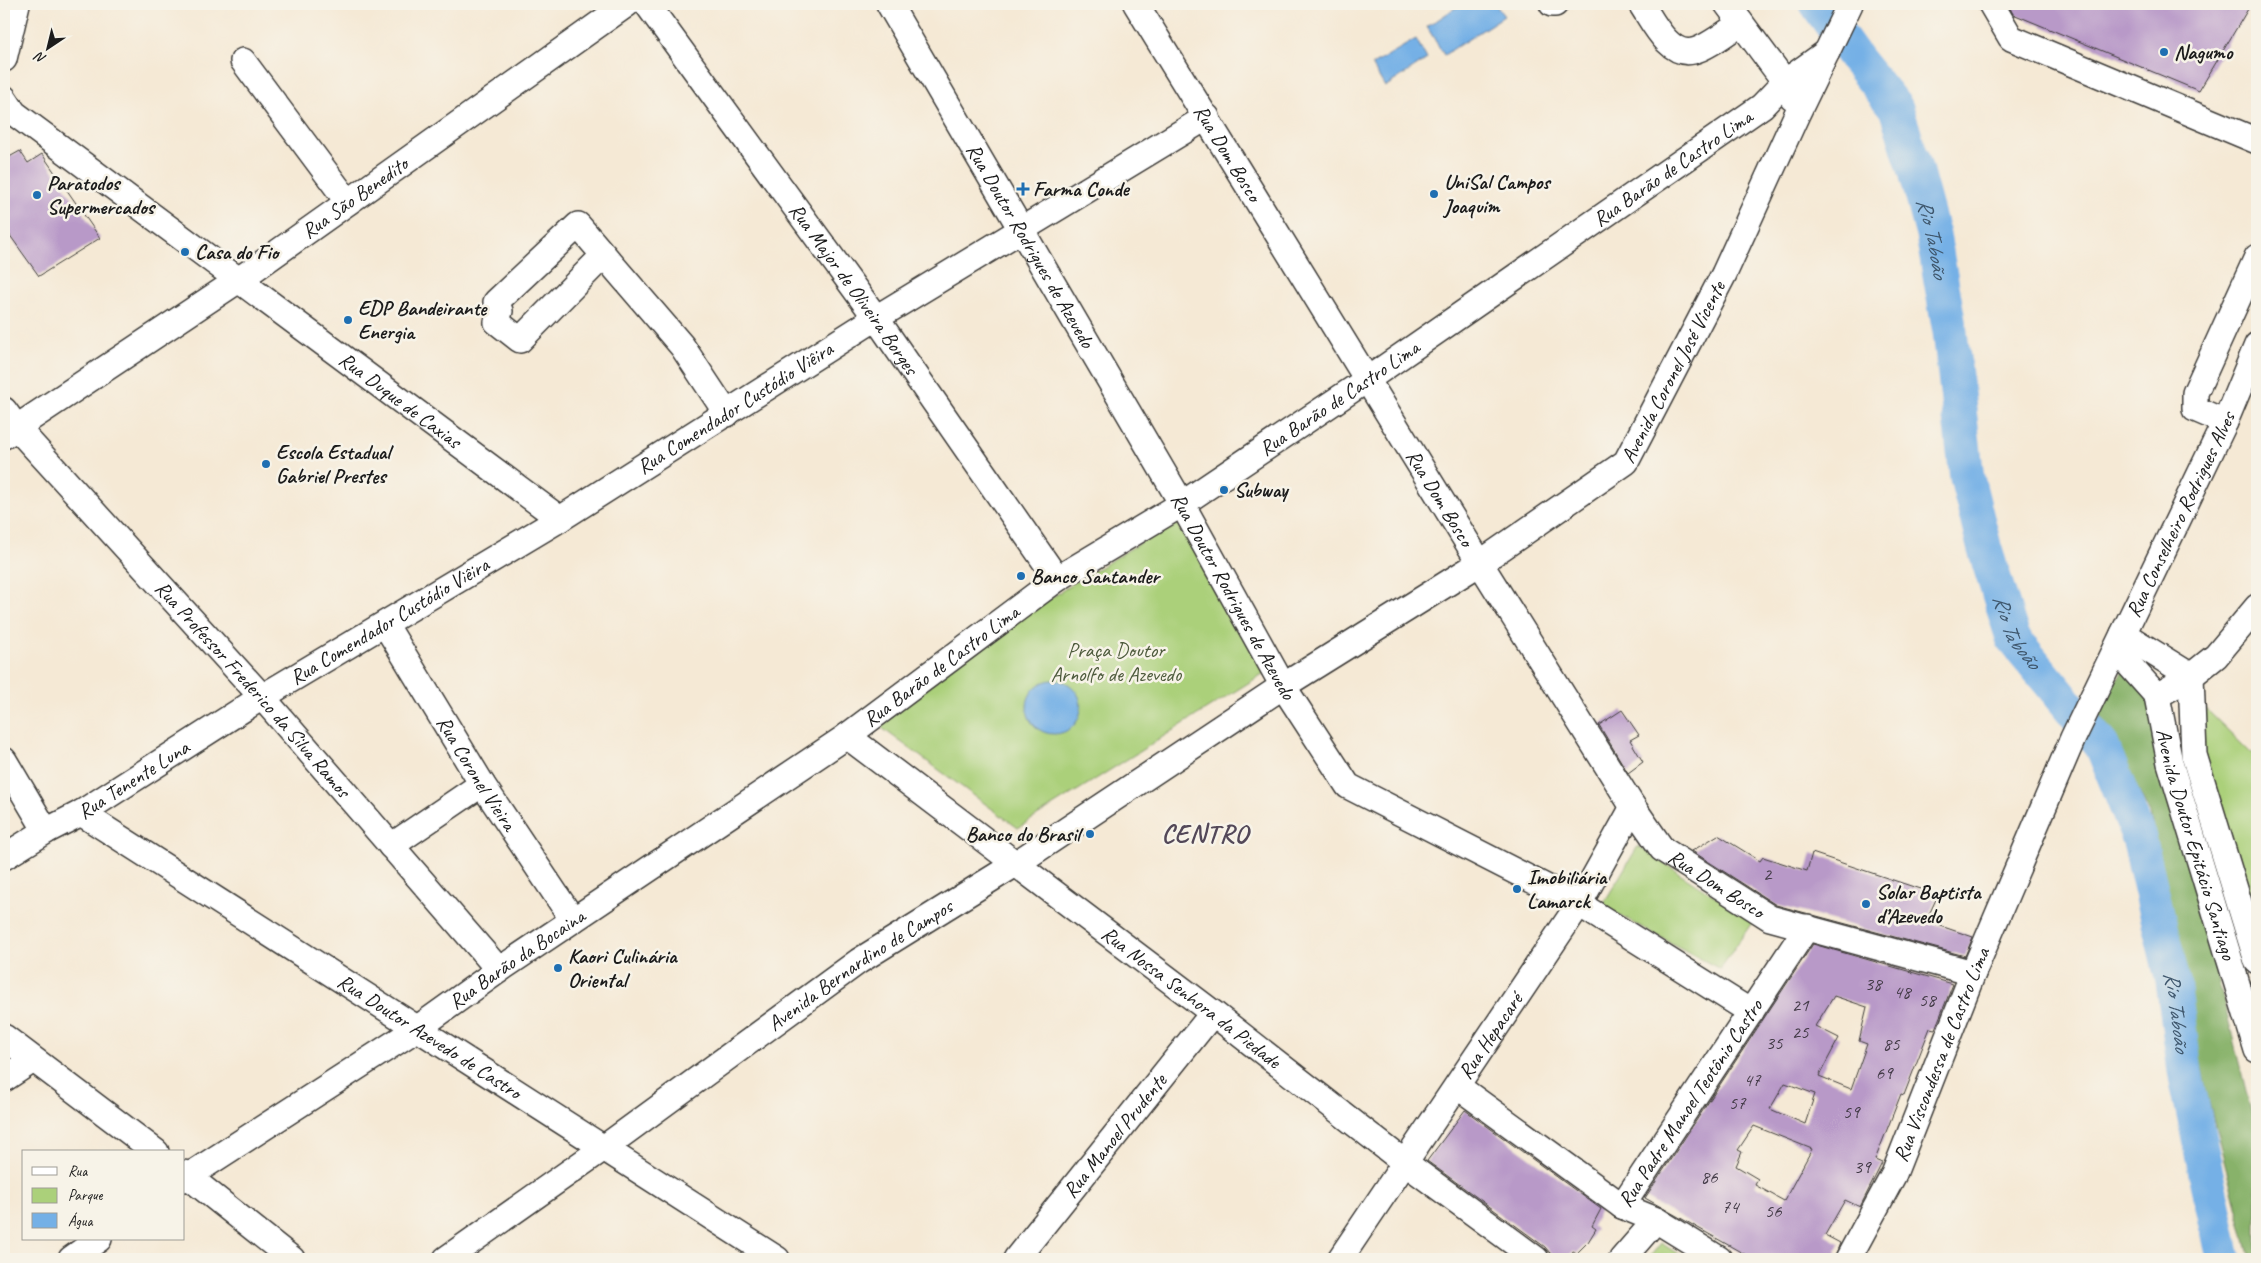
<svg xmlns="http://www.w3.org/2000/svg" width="2261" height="1263" font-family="Caveat,sans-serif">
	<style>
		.green { fill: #abd07a; stroke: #64764b }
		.forest { fill: #88b26a; stroke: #526743 }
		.water { fill: #74b0e6; stroke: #486681 }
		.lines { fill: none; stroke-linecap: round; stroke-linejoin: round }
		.river { stroke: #74b0e6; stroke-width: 35 }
		.building { fill: #b899c8; fill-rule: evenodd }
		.minor-casing { stroke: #3d3b38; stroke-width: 28 }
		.minor { stroke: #fff; stroke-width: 25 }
		.poi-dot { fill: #1f6fb2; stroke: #f7f3e8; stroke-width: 2 }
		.labels { text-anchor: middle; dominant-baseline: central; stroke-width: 5; stroke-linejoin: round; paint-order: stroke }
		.number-label { font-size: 19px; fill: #433b47 }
		.poi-label { font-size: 21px; font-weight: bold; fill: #1c1c1c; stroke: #f7f3e8; text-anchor: start }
		.street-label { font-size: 21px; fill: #1c1c1c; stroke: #f7f3e8 }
		.park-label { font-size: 21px; fill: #4e5b3d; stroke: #f7f3e8 }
		.water-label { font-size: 22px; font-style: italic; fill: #3f576d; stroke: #f7f3e8 }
		.district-label { font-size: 26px; font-weight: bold; letter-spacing: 1px; fill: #534858; stroke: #f7f3e8 }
	</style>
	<rect width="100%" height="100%" fill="#f7f3e8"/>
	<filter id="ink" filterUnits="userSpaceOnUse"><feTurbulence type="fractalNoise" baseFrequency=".02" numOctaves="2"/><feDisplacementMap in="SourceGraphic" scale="10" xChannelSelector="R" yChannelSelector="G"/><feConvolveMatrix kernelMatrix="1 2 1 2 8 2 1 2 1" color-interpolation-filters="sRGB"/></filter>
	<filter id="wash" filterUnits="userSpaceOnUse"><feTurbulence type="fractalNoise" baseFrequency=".0096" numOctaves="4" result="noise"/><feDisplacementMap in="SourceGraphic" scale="20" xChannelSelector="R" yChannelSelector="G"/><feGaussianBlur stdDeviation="1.12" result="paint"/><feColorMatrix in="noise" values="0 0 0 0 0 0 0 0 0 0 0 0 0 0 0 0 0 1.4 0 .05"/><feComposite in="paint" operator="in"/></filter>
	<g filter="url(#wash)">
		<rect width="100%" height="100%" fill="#f5e9d5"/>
		<g class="green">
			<polygon points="1181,518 1269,670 1018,828 871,720 1066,588"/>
			<polygon points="2199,702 2257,759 2257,925 2189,708"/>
			<polygon points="1638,846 1753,921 1720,969 1602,906"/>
			<polygon points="1661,1243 1686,1259 1648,1259"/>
		</g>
		<polygon class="forest" points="2126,666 2147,692 2257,1135 2257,1259 2250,1259 2208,1099 2150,814 2097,708"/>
		<g class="water">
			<polygon points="1461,4 1495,4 1504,16 1444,55 1427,27"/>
			<polygon points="1416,39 1427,59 1385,87 1372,65"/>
			<circle cx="1054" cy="707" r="27"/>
		</g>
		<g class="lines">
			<path class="river" id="s1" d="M1817 4 1857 60 1896 108 1916 172 1933 235 1950 332 1967 478 1985 550 2013 638 2102 746 2139 838 2173 982 2185 1072 2224 1259"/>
		</g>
		<g id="blocks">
			<g class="building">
				<polygon points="2008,4 2251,4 2199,91 2013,14"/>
				<polygon points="20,151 28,163 42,154 100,238 39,276 4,227 4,160"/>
				<polygon points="1622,710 1639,735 1630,740 1643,762 1628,773 1599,725"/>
				<polygon points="1718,835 1760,861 1763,857 1807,871 1812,853 1938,895 1926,921 1973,937 1965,956 1776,905 1692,851"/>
				<path d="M1813 944 1953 984 1935 1029 1930 1028 1904 1095 1901 1094 1875 1160 1882 1163 1860 1207 1845 1200 1825 1235 1840 1243 1834 1259H1753L1645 1198ZM1834 996 1867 1007 1859 1041 1867 1044 1851 1089 1819 1076 1839 1038 1815 1026ZM1785 1083 1815 1094 1805 1124 1770 1109ZM1754 1126 1812 1149 1784 1201 1755 1185 1758 1179 1736 1166 1742 1152 1738 1150Z"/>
				<polygon points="1465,1110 1601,1209 1592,1226 1596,1229 1588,1242 1577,1253 1573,1251 1566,1259 1555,1259 1545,1247 1427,1161"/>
			</g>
		</g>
	</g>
	<g filter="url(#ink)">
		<use href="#blocks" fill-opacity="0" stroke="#3d3b38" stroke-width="1"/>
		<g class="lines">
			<defs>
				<g id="minor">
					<path id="s2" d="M647 4 876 318 1057 579"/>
					<path id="s3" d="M889 4 1182 504 1283 686 1348 786 1579 904 1751 1012"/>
					<path id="s4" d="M1136 4 1480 563 1633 807 1662 849 1770 918 1973 973"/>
					<polyline points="1552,4 1555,4"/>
					<path d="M1641 4C1652 20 1669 57 1693 51 1707 48 1728 31 1741 23"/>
					<polyline points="1727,4 1785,82 1792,97"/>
					<polyline points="1991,4 2011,38 2257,141"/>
					<polyline points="4,59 17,4"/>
					<polyline points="243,61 348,202"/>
					<path id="s5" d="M4 98 14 113 560 519"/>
					<polyline points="604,255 520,340 497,322 500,311 496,302 578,225 682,346 727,414"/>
					<path id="s6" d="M4 410 17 428 262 697 499 970"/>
					<polyline points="2225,422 2195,409 2195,393 2257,257"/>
					<path id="s7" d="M4 436 240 279 627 4"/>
					<path id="s8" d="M385 624 482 784 573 920"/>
					<polyline points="2123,634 2191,676"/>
					<path id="s9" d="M2116 650 2157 696 2170 763 2257 1050"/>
					<polyline points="2191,676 2194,755 2257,961"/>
					<polyline points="2157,696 2191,676 2216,656 2257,607"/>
					<path id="s10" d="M847 736 1213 1013 1404 1162 1536 1259"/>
					<polyline points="4,760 46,831"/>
					<path id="s11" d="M81 813 777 1259"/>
					<polyline points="391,846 482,784"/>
					<path id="s12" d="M4 857 46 831 81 813 262 697 560 519 876 318 1207 117"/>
					<polyline points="4,1037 156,1152"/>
					<polyline points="4,1079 33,1060"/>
					<polyline points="1457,1086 1622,1206"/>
					<polyline points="184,1173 292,1259"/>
					<path id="s13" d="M184 1179 418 1028 499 970 847 736 1057 579 1182 504 1368 379 1762 106 1785 82 1827 52"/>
					<polyline points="1656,1220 1719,1259"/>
					<polyline points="71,1259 99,1239"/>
					<path id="s14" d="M446 1259 605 1147 859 961 1017 863 1283 686 1480 563 1626 462 1724 274 1797 114 1850 4"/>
					<path id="s15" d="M1016 1259 1213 1013"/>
					<path id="s16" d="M1340 1259 1579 904 1633 807"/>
					<path id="s17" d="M1622 1259 1656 1220 1622 1206 1807 927"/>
					<path id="s18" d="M1848 1259 1894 1174 1973 973 2073 738 2225 422 2257 345"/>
				</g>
			</defs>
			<use href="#minor" class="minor-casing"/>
			<use href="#minor" class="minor"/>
		</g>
	</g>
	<g class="poi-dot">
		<circle cx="2164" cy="52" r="5"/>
		<path d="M1020.5 181.5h5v5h5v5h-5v5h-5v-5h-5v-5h5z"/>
		<circle cx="1434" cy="194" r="5"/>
		<circle cx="37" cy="195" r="5"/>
		<circle cx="185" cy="252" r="5"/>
		<circle cx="348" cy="320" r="5"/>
		<circle cx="266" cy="464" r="5"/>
		<circle cx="1224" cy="490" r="5"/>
		<circle cx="1021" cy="576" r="5"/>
		<circle cx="1090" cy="834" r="5"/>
		<circle cx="1517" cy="889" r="5"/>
		<circle cx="1866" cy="904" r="5"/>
		<circle cx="558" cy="968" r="5"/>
	</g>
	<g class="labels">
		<g class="number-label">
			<text x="1767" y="874">2</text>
			<text x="1873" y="984">38</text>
			<text x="1902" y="992">48</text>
			<text x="1927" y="1000">58</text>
			<text x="1800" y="1005">21</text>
			<text x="1800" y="1032">25</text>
			<text x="1774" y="1043">35</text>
			<text x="1891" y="1044">85</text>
			<text x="1884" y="1073">69</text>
			<text x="1752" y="1080">47</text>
			<text x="1737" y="1103">57</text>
			<text x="1851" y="1112">59</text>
			<text x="1862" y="1167">39</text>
			<text x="1709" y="1177">86</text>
			<text x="1730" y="1207">74</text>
			<text x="1773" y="1211">56</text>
		</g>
		<g class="poi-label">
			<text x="2174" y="52">Nagumo</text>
			<text x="1444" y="182">UniSal Campos<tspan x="1444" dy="24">Joaquim</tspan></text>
			<text x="47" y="183">Paratodos<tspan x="47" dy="24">Supermercados</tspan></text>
			<text x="1033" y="189">Farma Conde</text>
			<text x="195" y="252">Casa do Fio</text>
			<text x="358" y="308">EDP Bandeirante<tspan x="358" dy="24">Energia</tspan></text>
			<text x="276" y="452">Escola Estadual<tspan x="276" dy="24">Gabriel Prestes</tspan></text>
			<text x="1234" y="490">Subway</text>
			<text x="1031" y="576">Banco Santander</text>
			<text x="1080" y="834" text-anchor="end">Banco do Brasil</text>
			<text x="1527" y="877">Imobiliária<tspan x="1527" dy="24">Lamarck</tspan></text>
			<text x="1876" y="892">Solar Baptista<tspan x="1876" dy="24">d’Azevedo</tspan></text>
			<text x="568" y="956">Kaori Culinária<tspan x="568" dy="24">Oriental</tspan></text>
		</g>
		<g class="street-label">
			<text stroke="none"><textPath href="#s4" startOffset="175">Rua Dom Bosco</textPath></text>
			<text stroke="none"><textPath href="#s13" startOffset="1800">Rua Barão de Castro Lima</textPath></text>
			<text stroke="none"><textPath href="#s7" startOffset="424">Rua São Benedito</textPath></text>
			<text stroke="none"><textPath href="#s3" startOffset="280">Rua Doutor Rodrigues de Azevedo</textPath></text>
			<text stroke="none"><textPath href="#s2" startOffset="352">Rua Major de Oliveira Borges</textPath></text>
			<text stroke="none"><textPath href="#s14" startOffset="1526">Avenida Coronel José Vicente</textPath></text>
			<text stroke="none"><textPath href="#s13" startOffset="1395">Rua Barão de Castro Lima</textPath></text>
			<text stroke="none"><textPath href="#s5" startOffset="499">Rua Duque de Caxias</textPath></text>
			<text stroke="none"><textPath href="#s12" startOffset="858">Rua Comendador Custódio Viêira</textPath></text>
			<text stroke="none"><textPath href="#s4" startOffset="580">Rua Dom Bosco</textPath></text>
			<text stroke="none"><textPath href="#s18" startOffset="816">Rua Conselheiro Rodrigues Alves</textPath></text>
			<text stroke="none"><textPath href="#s3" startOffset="685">Rua Doutor Rodrigues de Azevedo</textPath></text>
			<text stroke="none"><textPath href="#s12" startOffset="452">Rua Comendador Custódio Viêira</textPath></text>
			<text stroke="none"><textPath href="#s13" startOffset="915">Rua Barão de Castro Lima</textPath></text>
			<text stroke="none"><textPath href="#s6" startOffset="374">Rua Professor Frederico da Silva Ramos</textPath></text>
			<text stroke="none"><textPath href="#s8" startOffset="175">Rua Coronel Vieira</textPath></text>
			<text stroke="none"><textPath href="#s12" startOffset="151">Rua Tenente Luna</textPath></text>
			<text stroke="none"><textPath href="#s9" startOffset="215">Avenida Doutor Epitácio Santiago</textPath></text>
			<text stroke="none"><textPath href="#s4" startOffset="1060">Rua Dom Bosco</textPath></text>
			<text stroke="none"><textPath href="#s13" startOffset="399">Rua Barão da Bocaina</textPath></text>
			<text stroke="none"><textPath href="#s14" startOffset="508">Avenida Bernardino de Campos</textPath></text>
			<text stroke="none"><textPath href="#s10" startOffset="432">Rua Nossa Senhora da Piedade</textPath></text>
			<text stroke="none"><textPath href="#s11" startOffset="414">Rua Doutor Azevedo de Castro</textPath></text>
			<text stroke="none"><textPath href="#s16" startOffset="269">Rua Hepacaré</textPath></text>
			<text stroke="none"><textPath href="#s18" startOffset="225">Rua Viscondessa de Castro Lima</textPath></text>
			<text stroke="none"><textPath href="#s17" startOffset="212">Rua Padre Manoel Teotônio Castro</textPath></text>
			<text stroke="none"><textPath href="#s15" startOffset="158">Rua Manoel Prudente</textPath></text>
		</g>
		<g class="park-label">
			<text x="1116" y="650">Praça Doutor<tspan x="1116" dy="24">Arnolfo de Azevedo</tspan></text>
		</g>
		<g class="water-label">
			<text stroke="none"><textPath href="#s1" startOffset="266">Rio Taboão</textPath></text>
			<text stroke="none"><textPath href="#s1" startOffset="671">Rio Taboão</textPath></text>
			<text stroke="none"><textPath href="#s1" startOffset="1092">Rio Taboão</textPath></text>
		</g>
		<g class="district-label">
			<text x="1205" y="833">CENTRO</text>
		</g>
	</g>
	<rect width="2261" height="1263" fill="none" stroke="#f7f3e8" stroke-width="20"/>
	<rect x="22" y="1150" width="162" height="90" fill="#f7f3e8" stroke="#9f9d96"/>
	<rect x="32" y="1167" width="25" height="8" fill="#ffffff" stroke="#9f9d96"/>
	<text x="68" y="1176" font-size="15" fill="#1c1c1c">Rua</text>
	<rect x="32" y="1188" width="25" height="15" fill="#abd07a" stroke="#9f9d96"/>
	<text x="68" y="1200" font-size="15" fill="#1c1c1c">Parque</text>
	<rect x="32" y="1213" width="25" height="15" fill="#74b0e6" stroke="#9f9d96"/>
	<text x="68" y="1226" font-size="15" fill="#1c1c1c">Água</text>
	<g transform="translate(48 48) rotate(215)" stroke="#f7f3e8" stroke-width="4" paint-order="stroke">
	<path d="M0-4L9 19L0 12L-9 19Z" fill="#1c1c1c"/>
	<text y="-8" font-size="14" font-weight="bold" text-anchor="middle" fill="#1c1c1c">N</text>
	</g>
</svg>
